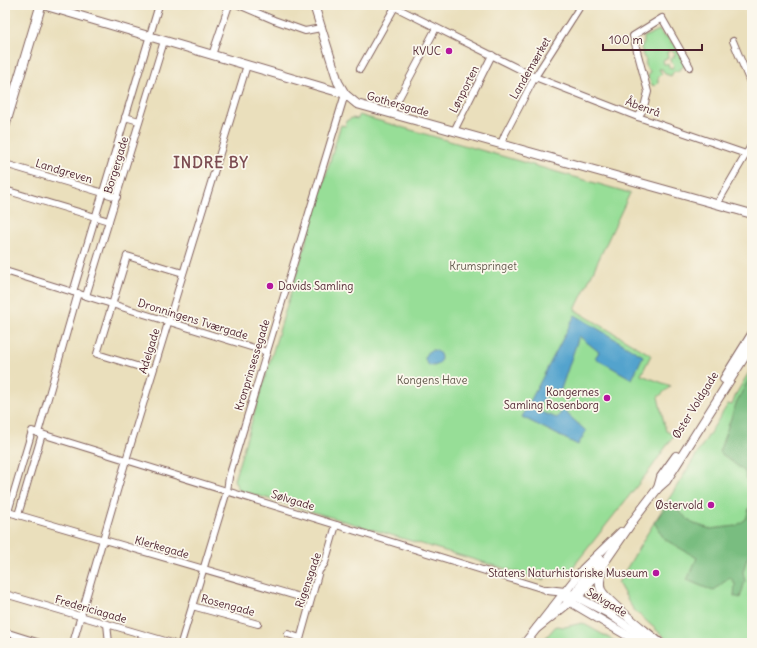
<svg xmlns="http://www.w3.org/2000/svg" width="757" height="648" font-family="Delius,sans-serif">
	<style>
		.green { fill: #97de97; stroke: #707e61; fill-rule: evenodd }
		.forest { fill: #79bd80; stroke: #626e56 }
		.water { fill: #53a3cd; stroke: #4e617c }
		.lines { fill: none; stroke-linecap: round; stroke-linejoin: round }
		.street-casing { stroke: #82625e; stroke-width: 8 }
		.secondary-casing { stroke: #82625e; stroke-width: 10 }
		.primary-casing { stroke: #82625e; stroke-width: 11 }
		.street { stroke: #fff; stroke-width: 6 }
		.secondary { stroke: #fff; stroke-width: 8 }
		.primary { stroke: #fff; stroke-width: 9 }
		.poi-dot { fill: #b5179e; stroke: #fbf7ec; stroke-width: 1.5 }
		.labels { text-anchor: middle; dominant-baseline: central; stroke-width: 3.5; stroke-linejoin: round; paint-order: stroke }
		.poi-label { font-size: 11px; fill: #4a1f2b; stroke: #fbf7ec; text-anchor: end }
		.street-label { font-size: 11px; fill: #4a1f2b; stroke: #fbf7ec }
		.park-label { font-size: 11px; fill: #61584b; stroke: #fbf7ec }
		.district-label { font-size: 15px; font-weight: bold; letter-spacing: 1px; fill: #7c4c52; stroke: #fbf7ec }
	</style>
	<rect width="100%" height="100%" fill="#fbf7ec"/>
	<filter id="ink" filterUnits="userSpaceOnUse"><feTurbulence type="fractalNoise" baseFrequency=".025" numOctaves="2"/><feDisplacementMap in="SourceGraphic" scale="8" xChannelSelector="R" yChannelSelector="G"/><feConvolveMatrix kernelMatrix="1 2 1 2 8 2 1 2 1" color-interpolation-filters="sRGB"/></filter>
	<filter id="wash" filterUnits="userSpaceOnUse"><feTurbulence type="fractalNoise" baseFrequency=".012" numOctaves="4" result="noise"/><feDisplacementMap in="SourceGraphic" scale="16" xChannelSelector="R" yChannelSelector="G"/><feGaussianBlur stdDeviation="0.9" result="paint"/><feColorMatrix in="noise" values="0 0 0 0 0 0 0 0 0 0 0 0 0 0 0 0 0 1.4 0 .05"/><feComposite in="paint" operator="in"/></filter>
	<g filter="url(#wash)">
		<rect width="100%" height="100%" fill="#eadfbc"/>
		<g class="green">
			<path d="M659 30 665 38 668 36 670 43 673 42 681 55V58L683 59 686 64 678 71H674L671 76 665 74 662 69H659L662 74 658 78V83L655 86 652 85 648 77 650 71 645 66 646 60 643 56 641 47 644 43V37ZM671 50 675 53 674 57 670 60 674 65 672 68 669 67 668 64H664L663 61 664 59 668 58 667 52Z"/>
			<path d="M359 115 630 193 575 310 651 355 641 375 671 386 658 397 666 431 674 435 652 467 569 572C558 570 550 572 543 580L239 490 234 480 311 226 338 134 341 125 345 126 346 121 352 118 358 119Z"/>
			<polygon points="752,367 752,643 671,643 633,609 618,583 647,534 728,404 732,405 736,394"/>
			<polygon points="582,623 618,643 541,643 556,626 565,627"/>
		</g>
		<polygon class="forest" points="752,373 752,554 747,558 743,572 745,581 740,598 734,596 735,584 730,577 713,591 687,580 697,558 664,539 654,522 670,503 692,523 710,529 736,526 746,519 750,506 750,493 749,484 744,471 719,452 737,401"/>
		<g class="water">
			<polygon points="575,315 643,356 632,379 595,358 599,352 579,336 560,392 553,389 535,410 557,418 563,410 586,431 578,445 522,417"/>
			<circle cx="433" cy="358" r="8"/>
		</g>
	</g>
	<g filter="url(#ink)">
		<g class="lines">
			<defs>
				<g id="street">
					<polyline points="239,5 274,20 305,31 321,28"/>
					<polyline points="391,5 535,77 638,117 746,154"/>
					<polyline points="733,41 752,87"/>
					<polyline points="212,55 229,5"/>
					<polyline points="360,69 396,5"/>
					<polyline points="391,113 436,28"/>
					<polyline points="125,117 139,121"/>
					<polyline points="638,117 643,110 648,92 633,36 662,18 690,67"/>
					<polyline points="454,131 492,55"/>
					<polyline points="501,144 505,134 535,77 581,5"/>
					<polyline points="5,164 117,197"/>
					<polyline points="5,190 109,221"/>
					<polyline points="717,204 752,144"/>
					<polyline points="5,271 267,352"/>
					<polyline points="73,292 159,5"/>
					<polyline points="86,296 164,41"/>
					<polyline points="153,371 97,354 127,256 183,273"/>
					<polyline points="38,433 78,293"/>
					<polyline points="8,512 310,600"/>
					<polyline points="18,515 42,434"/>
					<polyline points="5,522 32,431 547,590"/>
					<polyline points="5,594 172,643"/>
					<polyline points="192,606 258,624"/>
					<polyline points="107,624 109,643"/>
					<polyline points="5,632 40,643"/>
					<polyline points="288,634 300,638"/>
					<polyline points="73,643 126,460 247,65"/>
					<polyline points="181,643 227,491 229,477 345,94"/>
					<polyline points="299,643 319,571 325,563 336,525"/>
				</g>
				<g id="secondary">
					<polyline points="43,5 345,94 357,104 752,214"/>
					<polyline points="314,5 338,82 345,94"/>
					<polyline points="724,379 752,334"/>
					<polyline points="658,488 661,477 676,456"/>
					<path d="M603 568C601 575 598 583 601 590 608 603 647 632 660 643"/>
					<polyline points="547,590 565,592 577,597 608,613 651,643"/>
					<polyline points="571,599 599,558"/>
					<polyline points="567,600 640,643"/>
					<polyline points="537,628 586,589 635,518 658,488 666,481 752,345"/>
					<polyline points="525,643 583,569 621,532"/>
				</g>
				<polyline id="primary" points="5,125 41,5"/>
			</defs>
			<use href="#street" class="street-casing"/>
			<use href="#secondary" class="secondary-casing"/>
			<use href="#primary" class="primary-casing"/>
			<use href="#street" class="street"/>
			<use href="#secondary" class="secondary"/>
			<use href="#primary" class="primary"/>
		</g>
	</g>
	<g class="poi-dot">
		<circle cx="449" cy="51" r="4"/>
		<circle cx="270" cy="286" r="4"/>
		<circle cx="607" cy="398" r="4"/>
		<circle cx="711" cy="505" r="4"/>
		<circle cx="656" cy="573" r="4"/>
	</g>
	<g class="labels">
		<g class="poi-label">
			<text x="441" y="51">KVUC</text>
			<text x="278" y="286" text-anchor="start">Davids Samling</text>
			<text x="599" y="392">Kongernes<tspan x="599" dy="13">Samling Rosenborg</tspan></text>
			<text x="703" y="505">Østervold</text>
			<text x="648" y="573">Statens Naturhistoriske Museum</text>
		</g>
		<g class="street-label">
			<text transform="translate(530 68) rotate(-60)">Landemærket</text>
			<text transform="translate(464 89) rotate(-63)">Lønporten</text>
			<text transform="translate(398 104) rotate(16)">Gothersgade</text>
			<text transform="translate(643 107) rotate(20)">Åbenrå</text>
			<text transform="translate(116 165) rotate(-73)">Borgergade</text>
			<text transform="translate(64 171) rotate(17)">Landgreven</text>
			<text transform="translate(193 319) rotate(17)">Dronningens Tværgade</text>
			<text transform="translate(149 351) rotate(-73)">Adelgade</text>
			<text transform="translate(252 365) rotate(-73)">Kronprinsessegade</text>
			<text transform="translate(695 405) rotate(-58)">Øster Voldgade</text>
			<text transform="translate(293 500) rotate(17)">Sølvgade</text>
			<text transform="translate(162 547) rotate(16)">Klerkegade</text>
			<text transform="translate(308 580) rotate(-71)">Rigensgade</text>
			<text transform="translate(607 602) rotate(31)">Sølvgade</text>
			<text transform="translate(228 605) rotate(15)">Rosengade</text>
			<text transform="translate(91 609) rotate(16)">Fredericiagade</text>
		</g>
		<g class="park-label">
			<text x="483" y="266">Krumspringet</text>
			<text x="432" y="380">Kongens Have</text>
		</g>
		<g class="district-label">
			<text x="211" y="162">INDRE BY</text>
		</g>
	</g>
	<rect width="757" height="648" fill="none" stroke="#fbf7ec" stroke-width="20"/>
	<path d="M603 44v6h99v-6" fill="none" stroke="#4a1f2b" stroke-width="2"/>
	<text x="609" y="44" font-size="12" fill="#4a1f2b" stroke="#fbf7ec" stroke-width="3" paint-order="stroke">100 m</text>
</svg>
